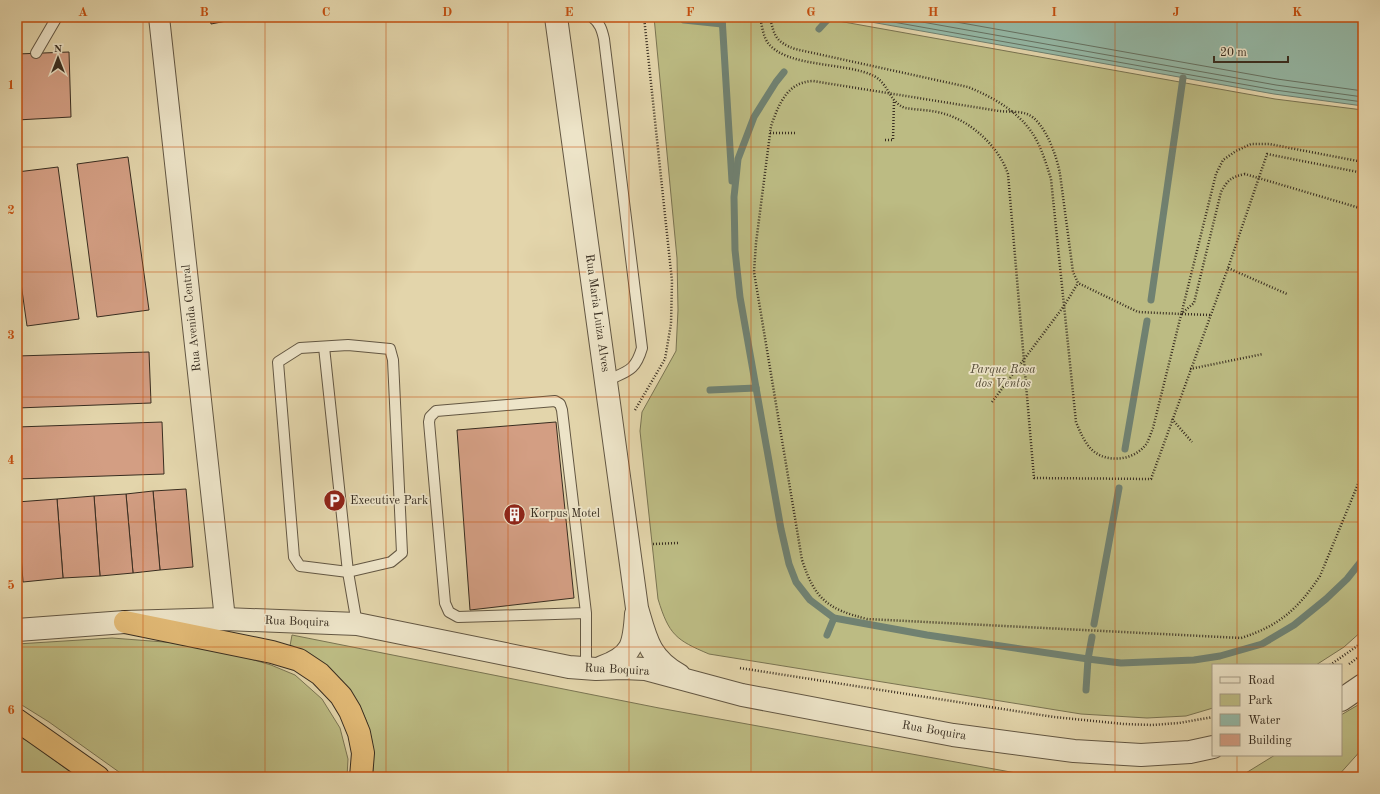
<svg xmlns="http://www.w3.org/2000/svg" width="1380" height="794" font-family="'Old Standard TT',serif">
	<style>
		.green { fill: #bcbb83; stroke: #7a7452 }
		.water { fill: #95b9a7; stroke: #708171 }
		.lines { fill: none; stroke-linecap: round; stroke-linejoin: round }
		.shore { stroke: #667364; stroke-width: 1 }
		.stream { stroke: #708171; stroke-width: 7 }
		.building { fill: #d39e83; stroke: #382d20 }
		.service-casing { stroke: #635743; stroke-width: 12 }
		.minor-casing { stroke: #635743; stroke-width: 22 }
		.tertiary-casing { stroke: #635743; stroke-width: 24 }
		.trunk-casing { stroke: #382d20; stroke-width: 24 }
		.path { stroke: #382d20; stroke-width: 2.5; stroke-dasharray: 1 2; stroke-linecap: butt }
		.service { stroke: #ede4c8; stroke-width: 10 }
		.minor { stroke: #ede4c8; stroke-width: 20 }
		.tertiary { stroke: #ede4c8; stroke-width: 22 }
		.trunk { stroke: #e2ba76; stroke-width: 22 }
		.grid { fill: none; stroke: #c55010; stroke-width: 1; stroke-opacity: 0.55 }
		.labels { text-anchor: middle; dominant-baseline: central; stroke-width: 3.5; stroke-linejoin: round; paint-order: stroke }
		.street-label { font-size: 12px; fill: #382d20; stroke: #ede4c8 }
		.park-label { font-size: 12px; font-style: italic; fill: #524934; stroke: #ede4c8 }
		.poi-label { font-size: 12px; fill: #382d20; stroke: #ede4c8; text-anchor: start }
		.neatline { fill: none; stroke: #c55010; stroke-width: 1.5 }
		.grid-label { font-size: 13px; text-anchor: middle; font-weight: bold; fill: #c55010 }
	</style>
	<rect width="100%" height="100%" fill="#e3d5ab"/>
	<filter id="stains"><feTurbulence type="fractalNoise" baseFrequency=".005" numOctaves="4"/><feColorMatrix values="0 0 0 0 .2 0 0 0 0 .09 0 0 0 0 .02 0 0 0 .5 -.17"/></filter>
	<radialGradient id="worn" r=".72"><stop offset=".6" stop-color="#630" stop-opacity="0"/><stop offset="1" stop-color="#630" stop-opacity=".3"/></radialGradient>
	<g class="green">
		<path d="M654 17H826L827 19 1275 99 1363 110V630L1344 647 1316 665H1213V708L1186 716 1147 718 1081 714 709 654C676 640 669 635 658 599L640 431 642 412 676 351 678 310 677 258Z"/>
		<path d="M292 635 659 708 1038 777H372C379 736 361 696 329 670 325 667 322 663 317 660 309 655 299 650 290 646Z"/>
		<polygon points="112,638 203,645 271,665 295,675 322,699 340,728 348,759 347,777 126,777 49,722 17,702 17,644"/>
		<polygon points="1363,702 1363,748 1337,777 1232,777 1241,776 1275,755 1341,755 1341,715"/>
		<polygon points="17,736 30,742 77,777 17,777"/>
	</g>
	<polygon class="water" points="843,17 1363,17 1363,106 1274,94"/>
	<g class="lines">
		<g class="shore">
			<polyline points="865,17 1275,90 1363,102"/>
			<polyline points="894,17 1276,85 1363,97"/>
			<polyline points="928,17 1277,79 1363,91"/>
		</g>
		<g class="stream">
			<polyline points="722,17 732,181"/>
			<polyline points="684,20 722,24"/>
			<polyline points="819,29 830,17"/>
			<polyline points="784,72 776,82 754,117 738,159 734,197 735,250 740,297 781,529 789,564 796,582 810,600 834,618 927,635 1088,659 1121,663 1194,660 1220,656 1262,644 1294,625 1326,599 1347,579 1363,559"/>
			<polyline points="1151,300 1183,78"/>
			<polyline points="710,390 756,388"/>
			<polyline points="1125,449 1147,321"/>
			<polyline points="1094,624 1119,488"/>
			<polyline points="827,635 834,618"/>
			<polyline points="1086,690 1088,659 1092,637"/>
		</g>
	</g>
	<g class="building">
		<polygon points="210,17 247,17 211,24"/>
		<polygon points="69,52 71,117 17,120 17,54"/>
		<polygon points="128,157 149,310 97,317 77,164"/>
		<polygon points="58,167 79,319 27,326 17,255 17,172"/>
		<polygon points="149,352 151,403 17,408 17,356"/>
		<polygon points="162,422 164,474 17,479 17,427"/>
		<polygon points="556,422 574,598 470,610 457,430"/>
		<polygon points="186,489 193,567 160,570 153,491"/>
		<polygon points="153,491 160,570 133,573 126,494"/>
		<polygon points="126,494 133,573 100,576 94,496"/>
		<polygon points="94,496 100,576 63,578 57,499"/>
		<polygon points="57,499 63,578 23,582 17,502"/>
	</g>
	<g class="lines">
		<defs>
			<g id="service">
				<path d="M592 17C600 23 602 30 604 39L642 348C635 372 627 371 606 381"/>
				<polyline points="36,53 57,17"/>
				<polygon points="348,345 390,349 393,360 402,553 391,562 348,572 300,566 294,557 278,362 300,348"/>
				<polyline points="324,347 348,572 357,624"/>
				<polyline points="586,668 586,613 562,410 560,404 555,401 436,411 430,417 429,422 445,603 449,612 458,617 586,613"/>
			</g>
			<polyline id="minor" points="159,17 225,619"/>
			<g id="tertiary">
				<path d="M556 17 637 608C646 639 649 658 679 675"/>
				<polyline points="17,630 125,622 225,619 357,624 569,667 596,669 623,668 645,669 742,695 953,735 1074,751 1141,755 1190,752 1213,747"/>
				<path d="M602 667C633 656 634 644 636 614"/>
				<polyline points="1341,700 1363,685"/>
			</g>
			<g id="trunk">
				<polyline points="125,622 272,652 299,660 320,674 341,696 350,711 359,733 363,753 361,777"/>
				<polyline points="17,720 98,777"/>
			</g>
		</defs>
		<use href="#service" class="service-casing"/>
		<use href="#minor" class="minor-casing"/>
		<use href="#tertiary" class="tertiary-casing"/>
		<use href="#trunk" class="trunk-casing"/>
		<g class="path">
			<path d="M760 17C762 26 763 36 768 43 787 68 847 62 874 76 890 85 888 101 905 108 918 110 933 110 945 114 972 122 999 147 1008 174L1034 478 1151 479 1228 268 1267 154 1363 173"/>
			<path d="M770 17C774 36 776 42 795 49L968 87C995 98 1023 114 1037 141 1043 153 1047 166 1051 179L1076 422C1080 432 1084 441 1091 449 1106 464 1135 461 1147 443 1149 439 1151 433 1153 428L1216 174 1223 160 1236 151 1251 144H1269L1363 162"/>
			<polyline points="770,133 796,133"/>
			<polyline points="885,140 893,140 894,101"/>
			<path d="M1363 209 1245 174C1232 177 1228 179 1221 192L1194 303 1181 314 1138 312 1078 283 1073 272 1060 174C1057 157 1045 121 1027 114 1019 111 1008 112 999 111L813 81C787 82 779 104 771 126L756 243 754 272 802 560C815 599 827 609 867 619L1241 638C1279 626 1298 609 1320 576L1363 472"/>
			<polyline points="1228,268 1287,294"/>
			<polyline points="1182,314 1210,315"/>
			<polyline points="1190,369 1263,354"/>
			<polyline points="992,402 1064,306 1078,283"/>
			<polyline points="635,410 665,359 671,324 672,281 644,17"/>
			<polyline points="1172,419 1192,442"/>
			<polyline points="653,544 678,543"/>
			<polyline points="1349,664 1363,654"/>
			<polyline points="1330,665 1363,642"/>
			<polyline points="740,668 1054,717 1124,724 1152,725 1179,723 1213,717"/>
		</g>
		<use href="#service" class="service"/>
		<use href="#minor" class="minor"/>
		<use href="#tertiary" class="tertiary"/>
		<use href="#trunk" class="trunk"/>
	</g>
	<path class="grid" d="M143 17V777M265 17V777M386 17V777M508 17V777M629 17V777M751 17V777M872 17V777M994 17V777M1115 17V777M1237 17V665M17 147H1363M17 272H1363M17 397H1363M17 522H1363M17 647H1363M1237 755V777"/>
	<defs>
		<symbol id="parking-disc" viewBox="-11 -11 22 22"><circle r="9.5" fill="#8f2418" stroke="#ede4c8"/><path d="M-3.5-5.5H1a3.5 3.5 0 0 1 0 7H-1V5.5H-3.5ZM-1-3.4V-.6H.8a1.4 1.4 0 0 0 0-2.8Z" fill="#fff"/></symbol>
		<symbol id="building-disc" viewBox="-11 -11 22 22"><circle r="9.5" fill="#8f2418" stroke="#ede4c8"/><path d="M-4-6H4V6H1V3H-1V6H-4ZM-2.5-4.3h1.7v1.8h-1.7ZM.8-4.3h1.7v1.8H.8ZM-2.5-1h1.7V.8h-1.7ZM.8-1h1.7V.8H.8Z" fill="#fff"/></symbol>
	</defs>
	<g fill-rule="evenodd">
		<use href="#parking-disc" x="322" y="488" width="25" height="25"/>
		<use href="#building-disc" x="502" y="502" width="25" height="25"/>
	</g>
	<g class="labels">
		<g class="street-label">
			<text transform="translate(597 313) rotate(82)">Rua Maria Luiza Alves</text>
			<text transform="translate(192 318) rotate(-96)">Rua Avenida Central</text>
			<text transform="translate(297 622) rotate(2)">Rua Boquira</text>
			<text transform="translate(617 670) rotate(3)">Rua Boquira</text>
			<text transform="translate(934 731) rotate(10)">Rua Boquira</text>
		</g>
		<g class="park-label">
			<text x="1003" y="370">Parque Rosa<tspan x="1003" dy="14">dos Ventos</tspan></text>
		</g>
		<g class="poi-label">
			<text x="350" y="501">Executive Park</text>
			<text x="530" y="514">Korpus Motel</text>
		</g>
	</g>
	<rect width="1380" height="794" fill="none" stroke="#e3d5ab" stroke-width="44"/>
	<rect x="1212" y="664" width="130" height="92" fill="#ede4c8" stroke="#a59b85"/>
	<rect x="1220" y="677" width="20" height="6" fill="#ede4c8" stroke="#a59b85"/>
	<text x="1248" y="684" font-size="12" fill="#382d20">Road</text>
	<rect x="1220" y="694" width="20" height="12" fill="#bcbb83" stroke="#a59b85"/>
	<text x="1248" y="704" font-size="12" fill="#382d20">Park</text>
	<rect x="1220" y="714" width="20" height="12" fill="#95b9a7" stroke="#a59b85"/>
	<text x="1248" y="724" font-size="12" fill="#382d20">Water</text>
	<rect x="1220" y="734" width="20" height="12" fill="#d39e83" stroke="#a59b85"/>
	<text x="1248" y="744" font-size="12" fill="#382d20">Building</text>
	<g transform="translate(58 58)" stroke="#ede4c8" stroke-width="3" paint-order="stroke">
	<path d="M0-3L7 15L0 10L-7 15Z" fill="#382d20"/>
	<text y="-6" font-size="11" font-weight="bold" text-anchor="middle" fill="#382d20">N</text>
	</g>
	<path d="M1214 56v6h74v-6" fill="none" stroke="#382d20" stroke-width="2"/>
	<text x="1220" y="56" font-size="12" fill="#382d20" stroke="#ede4c8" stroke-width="3" paint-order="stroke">20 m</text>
	<rect x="22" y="22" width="1336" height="750" class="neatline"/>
	<g class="grid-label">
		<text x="83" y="16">A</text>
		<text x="204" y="16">B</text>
		<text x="326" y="16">C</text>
		<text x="447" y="16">D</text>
		<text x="569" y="16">E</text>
		<text x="690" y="16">F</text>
		<text x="811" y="16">G</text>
		<text x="933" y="16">H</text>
		<text x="1054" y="16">I</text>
		<text x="1176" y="16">J</text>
		<text x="1297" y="16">K</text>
		<text x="11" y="89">1</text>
		<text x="11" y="214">2</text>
		<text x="11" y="339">3</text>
		<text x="11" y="464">4</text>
		<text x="11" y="589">5</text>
		<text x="11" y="714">6</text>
	</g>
	<rect width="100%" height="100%" filter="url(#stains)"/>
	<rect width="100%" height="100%" fill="url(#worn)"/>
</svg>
